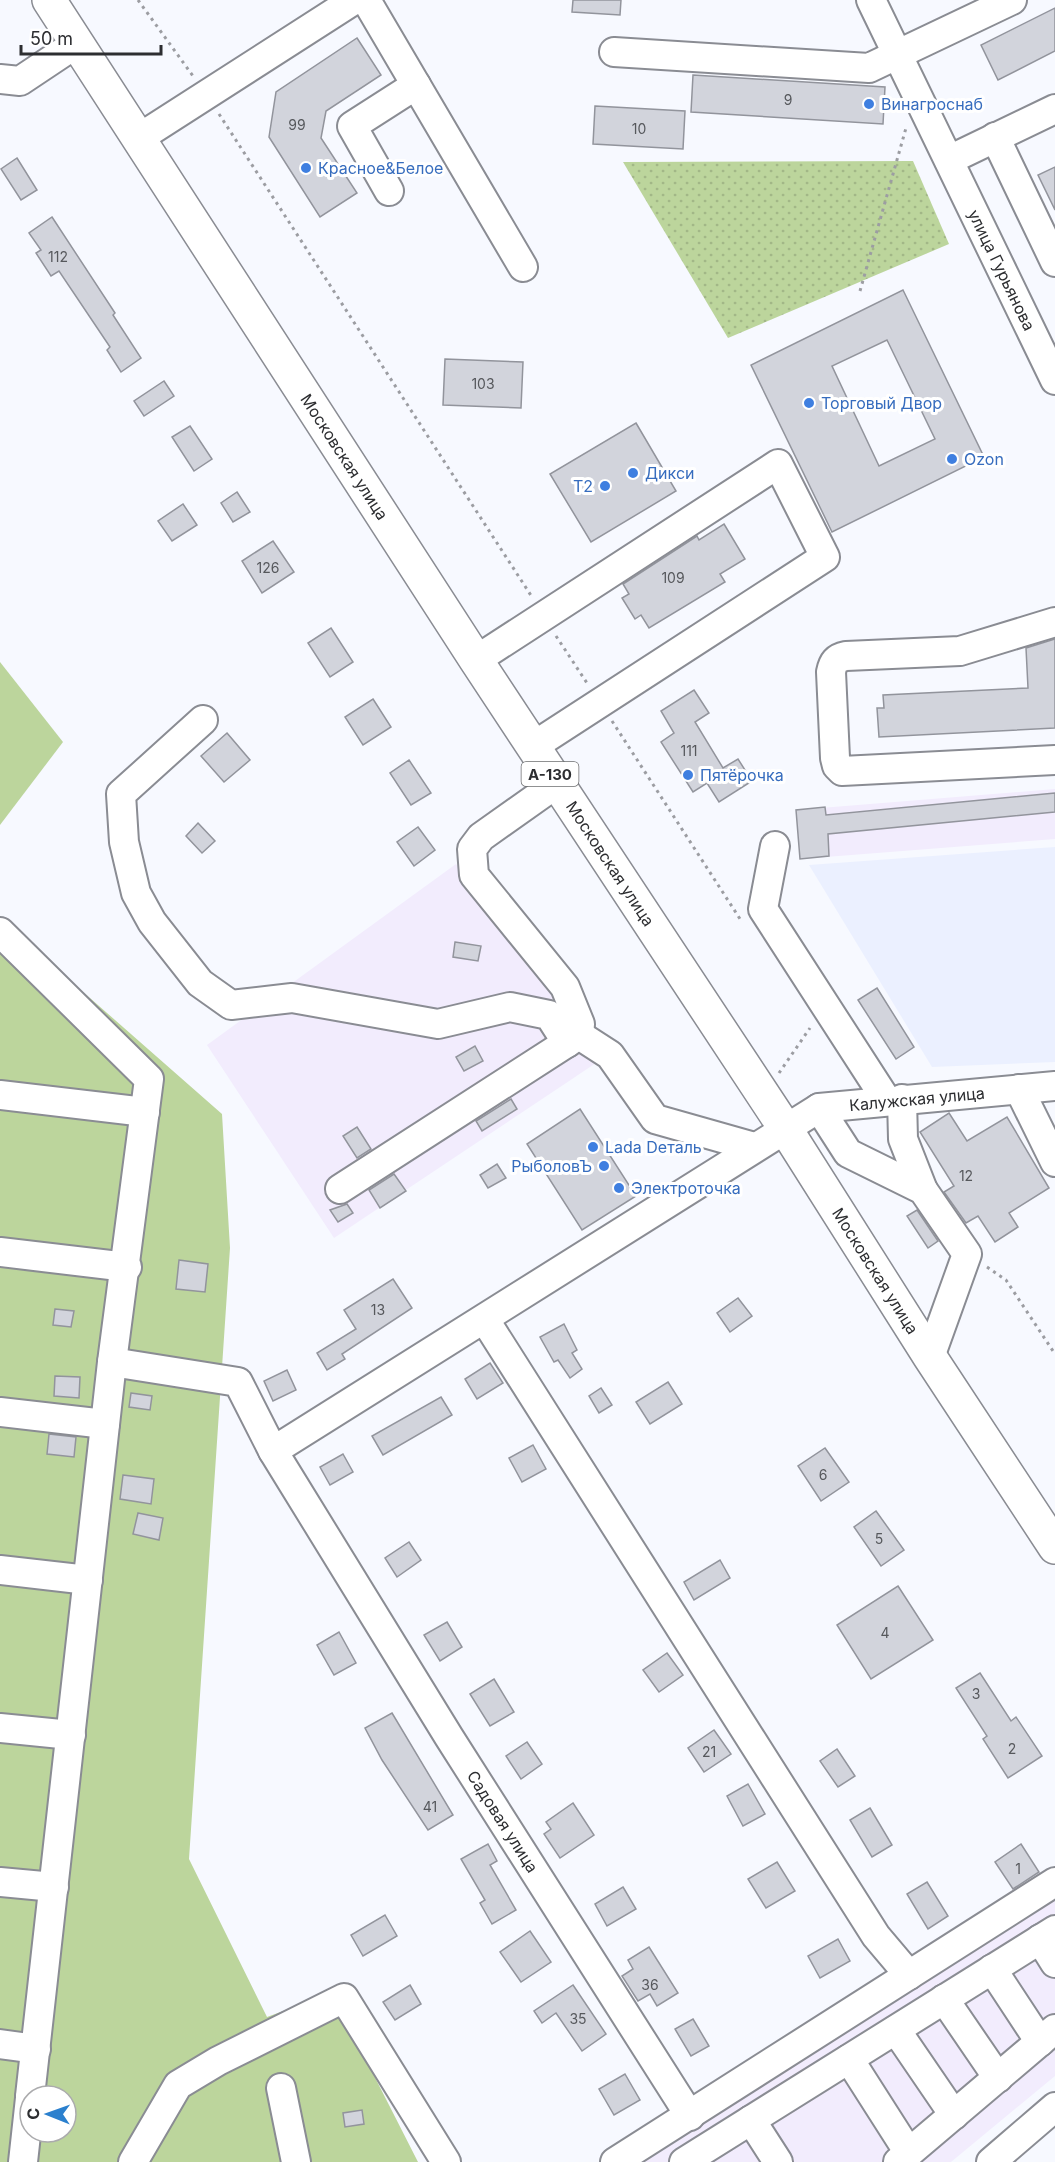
<svg xmlns="http://www.w3.org/2000/svg" width="1055" height="2162" font-family="Inter,sans-serif">
	<style>
		.built { fill: #ebf0ff }
		.industrial { fill: #f2ecfd }
		.park { fill: url(#park-dots) }
		.garden { fill: #bcd59c; fill-rule: evenodd }
		.building { fill: #d2d4dc; stroke: #92949c; stroke-width: 1.5; fill-rule: evenodd }
		.lines { fill: none; stroke-linecap: round; stroke-linejoin: round }
		.minor-casing { stroke: #8a8c93; stroke-width: 32 }
		.highway-casing { stroke: #8a8c93; stroke-width: 36 }
		.path { stroke: #9c9da2; stroke-width: 3; stroke-dasharray: 3 4.5; stroke-linecap: butt }
		.minor { stroke: #fff; stroke-width: 28 }
		.highway { stroke: #fff; stroke-width: 33 }
		.shop-dot { fill: #3f7fe0; stroke: #fff; stroke-width: 2 }
		.labels { text-anchor: middle; dominant-baseline: central; stroke-width: 6; stroke-linejoin: round; paint-order: stroke }
		.number-label { font-size: 14px; fill: #56585c }
		.shield { fill: #fff; stroke: #6c6d6f; stroke-width: 1.5 }
		.shield-label { font-size: 15px; font-weight: bold; fill: #2d2e31 }
		.shop-label { font-size: 16px; fill: #366cbe; stroke: #fff; text-anchor: start }
		.street-label { font-size: 16px; fill: #2d2e31; stroke: #fff }
	</style>
	<defs>
		<pattern id="park-dots" width="8" height="8" patternUnits="userSpaceOnUse" patternTransform="scale(1.5)"><rect width="8" height="8" fill="#bcd59c"/><path d="M2 2h.1M6 6h.1" fill="none" stroke="#a2b787" stroke-width="1.8" stroke-linecap="round"/></pattern>
	</defs>
	<rect width="100%" height="100%" fill="#f7f9ff"/>
	<polygon class="built" points="1055,847 1055,1062 932,1067 809,865"/>
	<g class="industrial">
		<polygon points="1055,789 1055,839 800,859 796,810"/>
		<polygon points="456,864 599,1061 334,1238 207,1045"/>
		<polygon points="1055,1893 1055,2076 951,2162 638,2162"/>
	</g>
	<polygon class="park" points="913,161 949,244 728,338 623,162"/>
	<g class="garden">
		<polygon points="0,662 63,742 0,825"/>
		<path d="M0 919 222 1114 230 1248 189 1859 267 2017 332 1993 418 2162H0ZM30 2096H66V2132H30Z"/>
	</g>
	<g class="building">
		<polygon points="573,0 621,0 620,15 572,12"/>
		<polygon points="1055,8 1055,51 998,80 981,45"/>
		<polygon points="357,38 381,75 326,111 321,138 357,193 320,217 269,137 276,92"/>
		<polygon points="693,75 885,87 883,124 691,112"/>
		<polygon points="595,106 685,111 683,149 593,144"/>
		<polygon points="17,158 37,190 21,200 1,169"/>
		<polygon points="1055,167 1055,210 1038,175"/>
		<polygon points="52,217 115,313 113,315 141,358 121,372 107,350 110,347 59,271 51,276 36,253 41,250 29,233"/>
		<path d="M903 290 984 457 832 532 751 365ZM887 340 935 439 879 466 832 366Z"/>
		<polygon points="445,359 523,362 521,408 443,405"/>
		<polygon points="164,381 174,396 144,416 134,401"/>
		<polygon points="636,423 676,491 591,542 550,474"/>
		<polygon points="190,426 212,459 194,471 172,437"/>
		<polygon points="237,492 250,512 233,522 221,503"/>
		<polygon points="183,504 197,525 172,541 158,521"/>
		<polygon points="724,524 745,559 720,574 725,582 649,628 641,615 635,619 622,598 629,594 623,584 697,536 699,540"/>
		<polygon points="273,541 294,572 262,593 242,561"/>
		<polygon points="331,628 353,662 330,677 308,643"/>
		<polygon points="1055,639 1055,728 879,737 877,708 884,708 883,695 1028,688 1026,648"/>
		<polygon points="694,690 709,713 695,722 723,768 738,759 752,781 719,802 707,783 693,792 661,742 674,733 661,711"/>
		<polygon points="373,699 391,727 363,745 345,717"/>
		<polygon points="227,733 250,760 224,782 201,756"/>
		<polygon points="409,760 431,793 411,805 390,773"/>
		<polygon points="1055,793 1055,812 828,834 829,856 800,859 796,810 825,807 826,815"/>
		<polygon points="198,823 215,841 202,853 186,836"/>
		<polygon points="418,827 435,850 414,866 397,842"/>
		<polygon points="455,942 481,946 478,961 453,957"/>
		<polygon points="877,988 914,1047 896,1059 858,1000"/>
		<polygon points="475,1046 483,1061 464,1071 456,1057"/>
		<polygon points="511,1099 517,1109 482,1131 476,1121"/>
		<polygon points="580,1109 636,1196 582,1230 527,1144"/>
		<polygon points="949,1113 967,1141 1007,1117 1049,1188 1009,1213 1018,1227 995,1242 978,1216 966,1223 944,1192 954,1186 920,1132"/>
		<polygon points="357,1127 371,1149 357,1158 343,1136"/>
		<polygon points="497,1164 506,1178 488,1188 480,1175"/>
		<polygon points="394,1174 406,1191 380,1208 369,1190"/>
		<polygon points="347,1204 353,1213 338,1222 330,1210"/>
		<polygon points="917,1210 938,1241 928,1248 907,1216"/>
		<polygon points="179,1260 208,1264 205,1292 176,1289"/>
		<polygon points="393,1279 412,1308 342,1354 345,1359 327,1370 317,1353 356,1329 344,1310"/>
		<polygon points="738,1298 752,1316 730,1332 717,1313"/>
		<polygon points="55,1309 74,1311 71,1327 53,1325"/>
		<polygon points="564,1324 577,1350 572,1353 582,1369 570,1378 558,1360 554,1362 540,1337"/>
		<polygon points="490,1363 503,1383 477,1399 465,1379"/>
		<polygon points="287,1370 296,1390 273,1401 264,1381"/>
		<polygon points="55,1376 80,1377 79,1398 54,1396"/>
		<polygon points="668,1382 682,1404 650,1424 636,1402"/>
		<polygon points="601,1388 612,1405 599,1413 589,1396"/>
		<polygon points="131,1393 152,1396 150,1410 129,1407"/>
		<polygon points="441,1397 452,1415 383,1455 372,1436"/>
		<polygon points="49,1434 76,1437 74,1457 47,1454"/>
		<polygon points="533,1445 546,1469 522,1482 509,1458"/>
		<polygon points="825,1448 849,1482 821,1501 798,1466"/>
		<polygon points="343,1454 353,1472 330,1485 320,1467"/>
		<polygon points="123,1475 154,1479 151,1504 120,1499"/>
		<polygon points="876,1511 904,1550 881,1566 854,1527"/>
		<polygon points="138,1513 163,1518 159,1540 133,1534"/>
		<polygon points="409,1542 421,1560 397,1577 385,1558"/>
		<polygon points="720,1560 730,1578 694,1600 684,1582"/>
		<polygon points="898,1586 933,1640 871,1679 837,1625"/>
		<polygon points="447,1622 462,1647 440,1661 424,1635"/>
		<polygon points="339,1632 356,1663 334,1675 317,1645"/>
		<polygon points="667,1653 683,1675 659,1692 643,1670"/>
		<polygon points="980,1673 1011,1721 1016,1717 1042,1756 1008,1778 983,1739 987,1736 956,1688"/>
		<polygon points="494,1679 514,1712 490,1726 470,1694"/>
		<polygon points="392,1713 453,1815 428,1830 382,1760 365,1728"/>
		<polygon points="714,1730 731,1754 704,1772 688,1748"/>
		<polygon points="527,1742 542,1764 521,1779 506,1756"/>
		<polygon points="837,1749 855,1776 838,1787 820,1761"/>
		<polygon points="748,1784 765,1814 743,1826 727,1796"/>
		<polygon points="573,1803 594,1835 560,1858 544,1834 551,1829 546,1822"/>
		<polygon points="870,1808 892,1845 872,1857 850,1820"/>
		<polygon points="488,1844 497,1861 490,1865 516,1910 492,1924 480,1903 485,1900 461,1859"/>
		<polygon points="1021,1844 1039,1872 1013,1889 995,1862"/>
		<polygon points="777,1862 795,1891 766,1908 748,1879"/>
		<polygon points="927,1882 948,1916 928,1929 907,1894"/>
		<polygon points="623,1887 636,1909 607,1926 595,1904"/>
		<polygon points="385,1915 397,1936 363,1956 351,1935"/>
		<polygon points="530,1931 551,1962 521,1982 500,1952"/>
		<polygon points="838,1939 850,1961 820,1978 808,1956"/>
		<polygon points="649,1947 678,1993 657,2006 650,1994 638,2001 622,1976 633,1969 628,1960"/>
		<polygon points="410,1985 421,2004 395,2020 383,2002"/>
		<polygon points="573,1985 606,2034 582,2051 556,2013 542,2023 534,2011"/>
		<polygon points="693,2019 709,2046 691,2056 675,2029"/>
		<polygon points="625,2074 640,2100 614,2115 599,2089"/>
		<polygon points="362,2110 364,2124 345,2127 343,2113"/>
	</g>
	<g class="lines">
		<defs>
			<g id="minor">
				<polyline points="366,0 523,267"/>
				<path id="s1" d="M871 0 1055 380"/>
				<polyline points="614,52 869,68 1012,0"/>
				<polyline points="0,79 20,81 77,43"/>
				<polyline points="995,137 1055,262"/>
				<polyline points="139,138 354,0"/>
				<polyline points="949,160 1055,109"/>
				<polyline points="389,191 352,126 416,85"/>
				<path d="M1055 622 960 651 846 656C836 658 833 662 831 672L835 758 837 766 842 771 1055 760"/>
				<polyline points="476,660 778,464 825,557 532,747"/>
				<polyline points="203,720 121,794 124,842 136,893 152,922 200,983 231,1005 292,998 438,1024 510,1007 549,1015 567,1043"/>
				<polyline points="553,786 481,837 472,849 474,875 565,987 580,1024 579,1035"/>
				<polyline points="775,846 763,909 887,1101"/>
				<polyline points="0,932 149,1079 112,1362 30,2096"/>
				<polyline points="1019,1089 1055,1162"/>
				<polyline points="0,1095 145,1112"/>
				<polyline points="902,1099 903,1139 923,1190"/>
				<polyline points="819,1108 848,1153 923,1190 967,1254 930,1357"/>
				<polyline points="340,1189 579,1035 610,1055 655,1119 754,1147"/>
				<polyline points="0,1252 127,1267"/>
				<polyline points="485,1320 876,1936 909,1975"/>
				<path id="s2" d="M112 1362 238 1382 273 1451 819 1108 1055 1086"/>
				<polyline points="0,1412 105,1424"/>
				<path id="s3" d="M273 1451 449 1737 690 2116"/>
				<polyline points="0,1570 88,1580"/>
				<polyline points="0,1728 71,1735"/>
				<polyline points="0,1882 54,1887"/>
				<polyline points="1040,1939 1055,1963"/>
				<polyline points="992,1969 1040,2042"/>
				<polyline points="944,1999 998,2078"/>
				<polyline points="896,2030 954,2115"/>
				<polyline points="0,2044 36,2049"/>
				<polyline points="849,2059 909,2153"/>
				<polyline points="281,2088 296,2162"/>
				<polyline points="751,2120 778,2162"/>
				<polyline points="23,2162 30,2098"/>
				<polyline points="133,2162 178,2085 218,2061 344,1998 446,2162"/>
				<polyline points="615,2162 1055,1882"/>
				<polyline points="684,2162 1055,1930"/>
				<polyline points="898,2162 1055,2029"/>
				<polyline points="991,2162 1055,2107"/>
			</g>
			<g id="highway">
				<path id="s4" d="M49 0 476 660 785 1128 930 1357 1055 1547"/>
			</g>
		</defs>
		<use href="#minor" class="minor-casing"/>
		<use href="#highway" class="highway-casing"/>
		<g class="path">
			<polyline points="138,0 193,76"/>
			<polyline points="219,114 532,597"/>
			<polyline points="860,291 906,128"/>
			<polyline points="556,636 587,683"/>
			<polyline points="612,721 742,922"/>
			<polyline points="779,1073 810,1028"/>
			<polyline points="987,1267 1006,1280 1055,1354"/>
		</g>
		<use href="#minor" class="minor"/>
		<use href="#highway" class="highway"/>
	</g>
	<g class="shop-dot">
		<circle cx="869" cy="104" r="6"/>
		<circle cx="306" cy="168" r="6"/>
		<circle cx="809" cy="403" r="6"/>
		<circle cx="952" cy="459" r="6"/>
		<circle cx="633" cy="473" r="6"/>
		<circle cx="605" cy="486" r="6"/>
		<circle cx="688" cy="775" r="6"/>
		<circle cx="593" cy="1147" r="6"/>
		<circle cx="604" cy="1166" r="6"/>
		<circle cx="619" cy="1188" r="6"/>
	</g>
	<g class="labels">
		<g class="number-label">
			<text x="788" y="99">9</text>
			<text x="297" y="124">99</text>
			<text x="639" y="128">10</text>
			<text x="58" y="256">112</text>
			<text x="483" y="383">103</text>
			<text x="268" y="567">126</text>
			<text x="673" y="577">109</text>
			<text x="689" y="750">111</text>
			<text x="966" y="1175">12</text>
			<text x="378" y="1309">13</text>
			<text x="823" y="1474">6</text>
			<text x="879" y="1538">5</text>
			<text x="885" y="1632">4</text>
			<text x="976" y="1693">3</text>
			<text x="1012" y="1748">2</text>
			<text x="709" y="1751">21</text>
			<text x="430" y="1806">41</text>
			<text x="1018" y="1868">1</text>
			<text x="650" y="1984">36</text>
			<text x="578" y="2018">35</text>
		</g>
		<rect class="shield" x="521.5" y="762" width="57" height="24" rx="4.5"/>
		<g class="shield-label">
			<text x="550" y="774">А-130</text>
		</g>
		<g class="shop-label">
			<text x="881" y="104">Винагроснаб</text>
			<text x="318" y="168">Красное&amp;Белое</text>
			<text x="821" y="403">Торговый Двор</text>
			<text x="964" y="459">Ozon</text>
			<text x="645" y="473">Дикси</text>
			<text x="593" y="486" text-anchor="end">T2</text>
			<text x="700" y="775">Пятёрочка</text>
			<text x="605" y="1147">Lada Dеталь</text>
			<text x="592" y="1166" text-anchor="end">РыболовЪ</text>
			<text x="631" y="1188">Электроточка</text>
		</g>
		<g class="street-label">
			<text stroke="none"><textPath href="#s1" startOffset="300">улица Гурьянова</textPath></text>
			<text stroke="none"><textPath href="#s4" startOffset="544">Московская улица</textPath></text>
			<text stroke="none"><textPath href="#s4" startOffset="1030">Московская улица</textPath></text>
			<text stroke="none"><textPath href="#s2" startOffset="948">Калужская улица</textPath></text>
			<text stroke="none"><textPath href="#s4" startOffset="1516">Московская улица</textPath></text>
			<text stroke="none"><textPath href="#s3" startOffset="436">Садовая улица</textPath></text>
		</g>
	</g>
	<g transform="translate(48 2114) rotate(271)"><circle r="28" fill="#ffffff" stroke="#ababad" stroke-width="1.5"/>
	<path d="M0-4.5L10 22L0 15L-10 22Z" fill="#2b80ce"/>
	<text y="-9" font-size="16" font-weight="bold" text-anchor="middle" fill="#2d2e31">С</text>
	</g>
	<path d="M21 45v9h140v-9" fill="none" stroke="#2d2e31" stroke-width="3"/>
	<text x="30" y="45" font-size="18" fill="#2d2e31" stroke="#ffffff" stroke-width="4.5" paint-order="stroke">50 m</text>
</svg>
